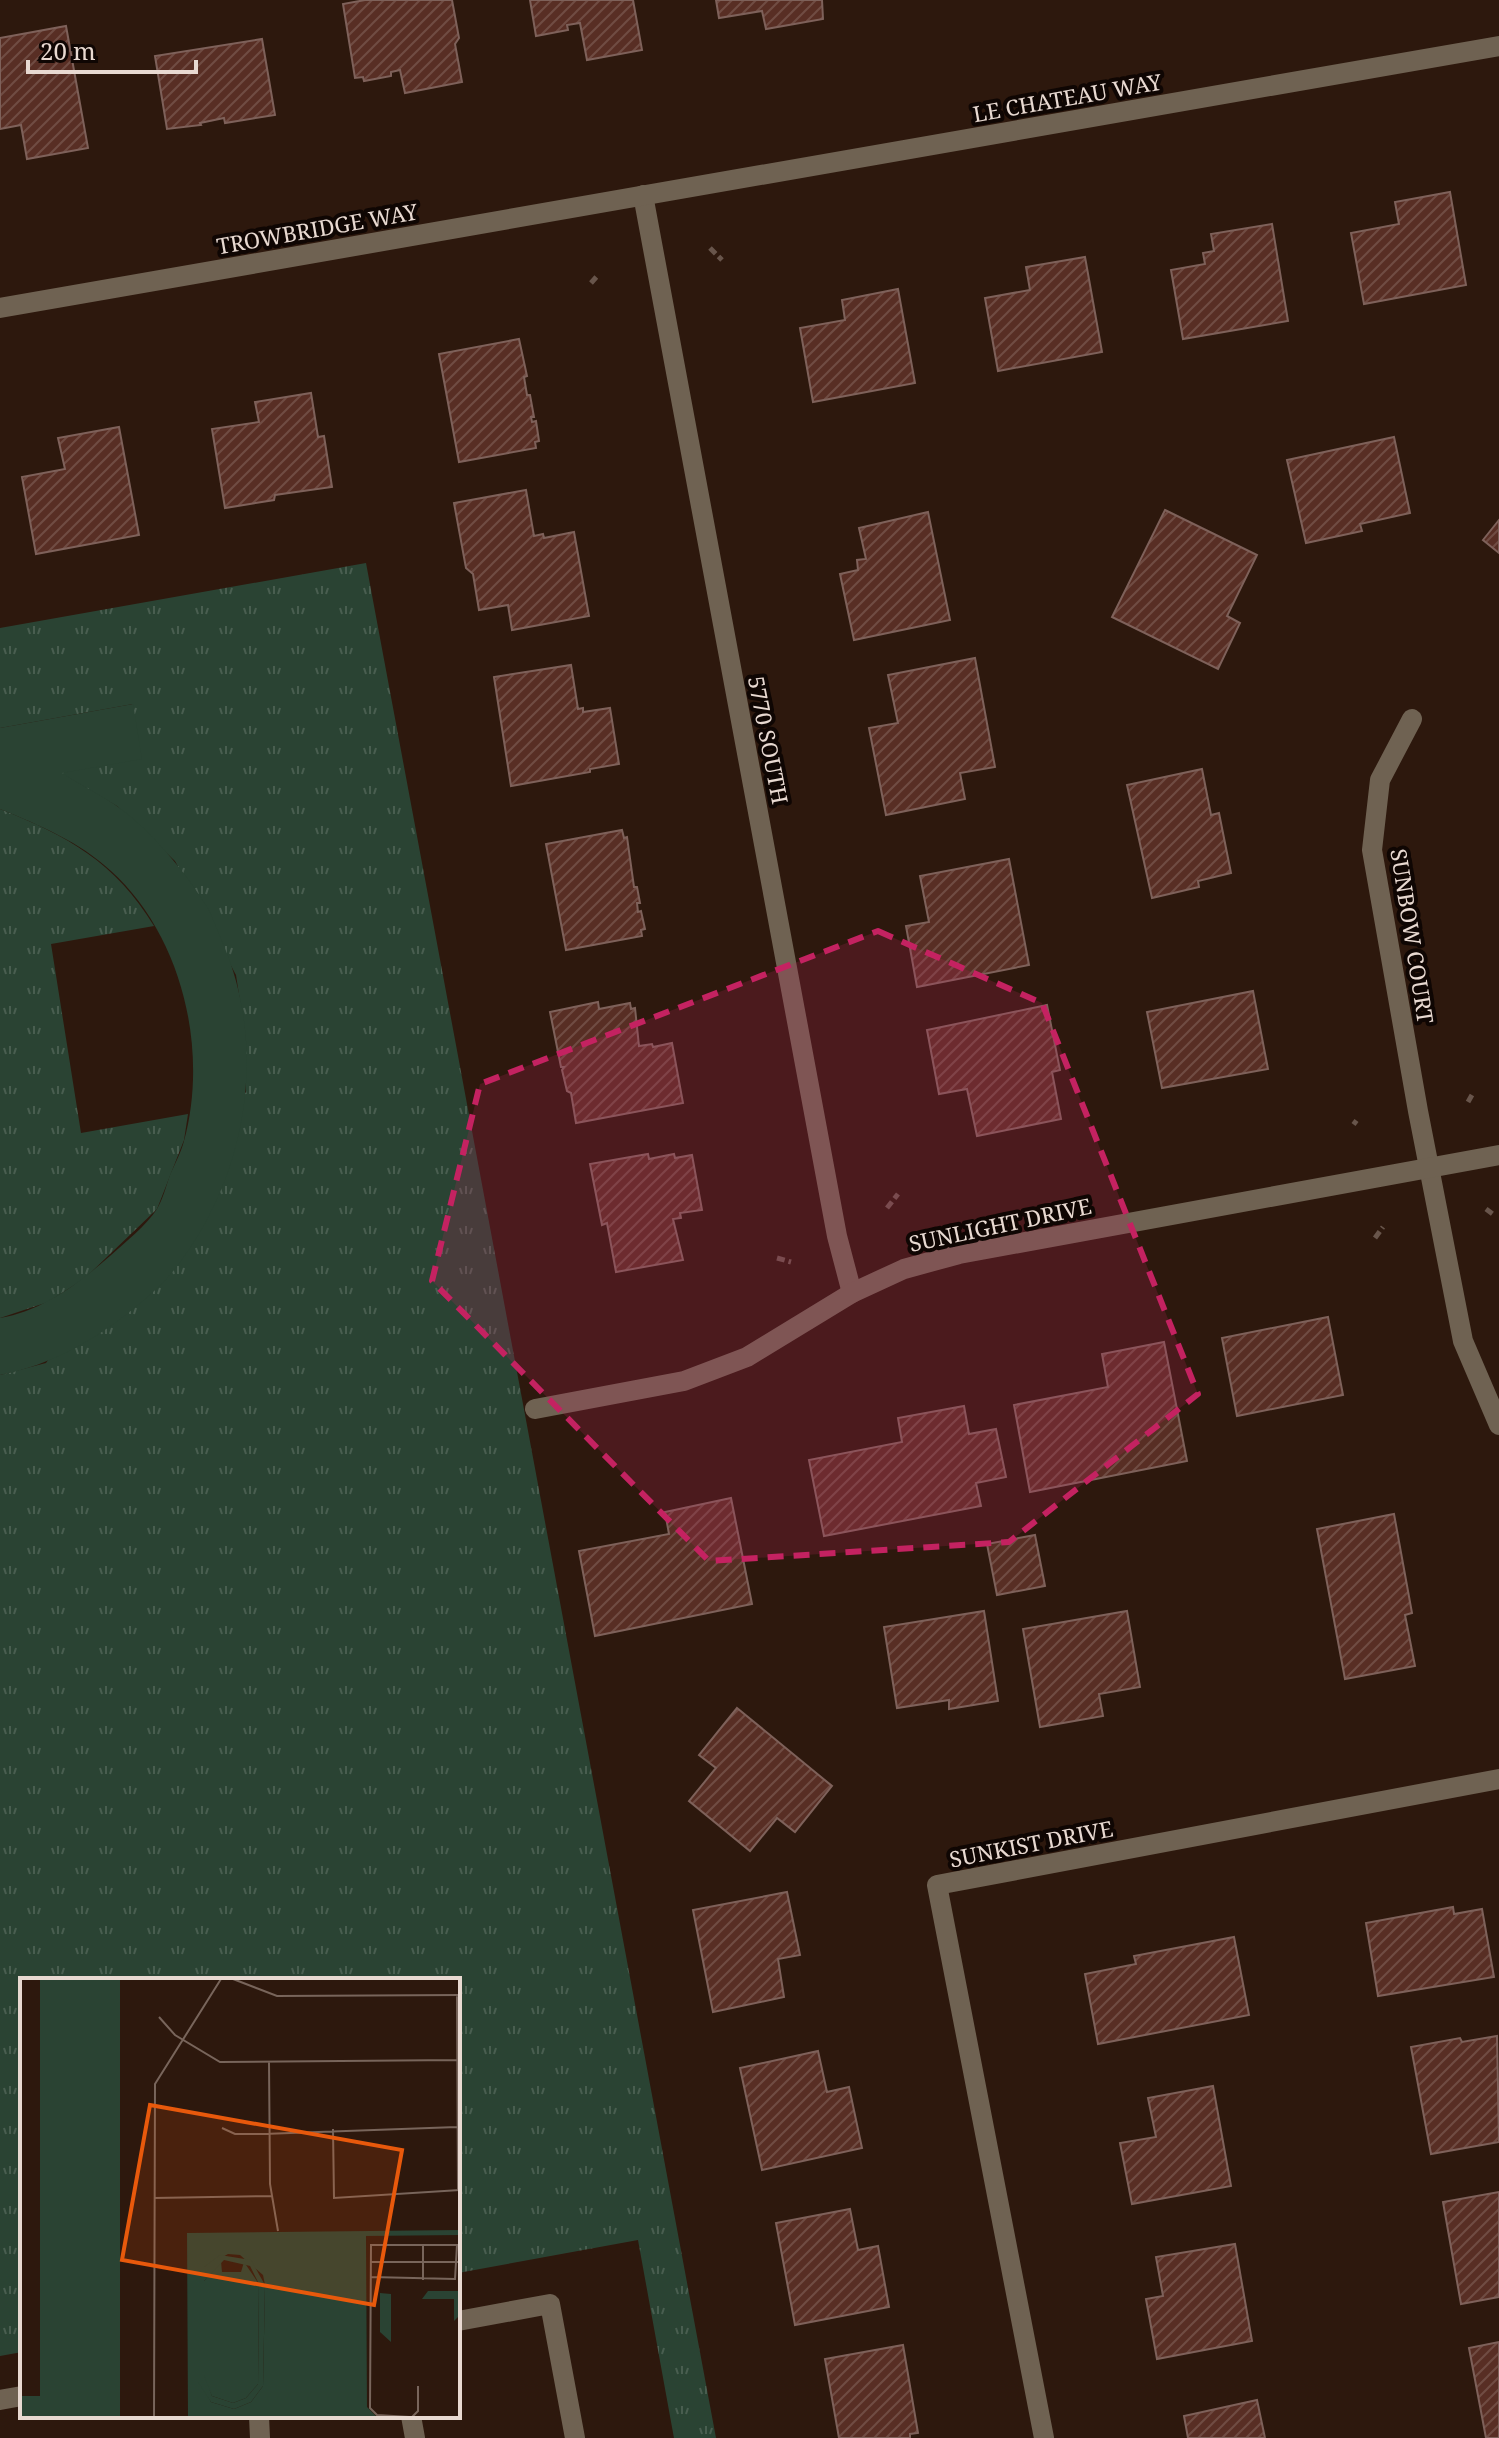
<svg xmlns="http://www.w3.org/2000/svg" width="1499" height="2438" font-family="'Noto Serif',serif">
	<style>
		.grass { fill: url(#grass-tufts) }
		.pitch { fill: #2a4333 }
		.building { fill: url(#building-hatch); stroke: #7e615a; stroke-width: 2 }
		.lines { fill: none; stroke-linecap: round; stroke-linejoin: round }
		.path { stroke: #68554b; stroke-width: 5; stroke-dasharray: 8 4; stroke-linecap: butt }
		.minor { stroke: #6f6252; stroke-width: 20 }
		.marked { fill: #c42261; fill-opacity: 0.2; stroke: #c42261; stroke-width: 6; stroke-dasharray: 16 10; stroke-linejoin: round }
		.labels { text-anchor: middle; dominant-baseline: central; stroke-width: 8; stroke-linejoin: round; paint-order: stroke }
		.street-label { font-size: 22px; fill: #e8d9d1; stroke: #0f0603 }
		.inset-road { fill: none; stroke: #78655b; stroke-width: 2 }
		.view { fill: #e8590c; fill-opacity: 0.15; stroke: #e8590c; stroke-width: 4 }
		.inset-edge { fill: none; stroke: #e8d9d1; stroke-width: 4 }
	</style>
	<defs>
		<pattern id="grass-tufts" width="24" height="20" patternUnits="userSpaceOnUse" patternTransform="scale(2)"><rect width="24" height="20" fill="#2a4333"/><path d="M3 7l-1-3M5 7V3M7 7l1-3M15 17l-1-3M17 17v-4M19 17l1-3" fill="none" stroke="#495e50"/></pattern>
		<pattern id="building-hatch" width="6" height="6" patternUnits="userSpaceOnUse" patternTransform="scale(2)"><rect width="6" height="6" fill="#582e24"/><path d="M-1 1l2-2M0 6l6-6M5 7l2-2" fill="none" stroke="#704c43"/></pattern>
	</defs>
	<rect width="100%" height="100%" fill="#2d180d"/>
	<g class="grass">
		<polygon points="366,563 716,2438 674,2438 638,2240 458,2273 458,1980 22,1980 22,2352 0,2356 0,1375 46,1363 246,1092 245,1033 236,975 175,861 117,806 60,773 133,704 0,728 0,628"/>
		<path d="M0 809C68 836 115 862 154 926L51 944 81 1133 188 1114 184 1140 157 1209 85 1278 48 1302 0 1318Z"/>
	</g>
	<path class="pitch" d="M133 704 142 759 62 773C79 784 97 793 114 804 149 828 185 871 207 907 214 919 218 933 224 946 267 1049 247 1172 181 1261 164 1285 138 1306 115 1323 80 1348 42 1367 0 1375V1318C42 1311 78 1284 110 1256 125 1242 146 1226 157 1209 163 1199 166 1186 170 1175 175 1164 181 1152 184 1141 209 1050 182 935 111 871 80 842 39 825 0 809V728Z"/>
	<g class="building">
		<polygon points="365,0 452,0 459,38 455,44 462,82 405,93 400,70 391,72 391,76 364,81 363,77 355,78 343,4"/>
		<polygon points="530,0 633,0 642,50 587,60 580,23 567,25 568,30 536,36"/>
		<polygon points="716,0 822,0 823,19 766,29 762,11 719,18"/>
		<polygon points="66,26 88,148 27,159 21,125 0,129 0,38"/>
		<polygon points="262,39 275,115 225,123 224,118 200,123 201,125 167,129 155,56"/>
		<polygon points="1450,192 1466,285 1364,304 1351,233 1399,224 1395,202"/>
		<polygon points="1272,224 1288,321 1183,339 1171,270 1205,264 1203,253 1214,251 1211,234"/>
		<polygon points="1085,257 1102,352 998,371 985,298 1030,290 1026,267"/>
		<polygon points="898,289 915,383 813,402 800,328 845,320 842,300"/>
		<polygon points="519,339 527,376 524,377 527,395 530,395 534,417 531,417 532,422 536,421 539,441 535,442 536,448 459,462 439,354"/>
		<polygon points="311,393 318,437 324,436 332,487 275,495 274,500 225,508 212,429 259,422 255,402"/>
		<polygon points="119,427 139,535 36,554 22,477 65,469 58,438"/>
		<polygon points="1394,437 1410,513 1360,524 1362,531 1306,543 1287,460"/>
		<polygon points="526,490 534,536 543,534 544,538 574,532 589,616 512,630 508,605 479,610 473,574 466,568 454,503"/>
		<polygon points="1165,510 1257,555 1227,616 1240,623 1218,669 1112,617"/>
		<polygon points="928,512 950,620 854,640 840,574 858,570 857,560 866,559 859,528"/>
		<polygon points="1499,520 1499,553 1483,540"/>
		<polygon points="975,658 995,767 960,773 965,799 886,815 869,728 898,723 888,675"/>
		<polygon points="571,665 578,709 583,708 583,712 610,708 619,764 590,769 590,772 511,786 494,677"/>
		<polygon points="1202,769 1211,815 1219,813 1231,873 1198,881 1199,887 1152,898 1127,785"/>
		<polygon points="622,830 624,838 627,837 634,887 637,887 640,903 637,903 638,912 641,911 645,929 641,930 642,936 566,950 546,844"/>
		<polygon points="1009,859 1029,965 917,987 906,926 929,922 920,876"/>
		<polygon points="1253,991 1268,1069 1162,1088 1147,1012"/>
		<polygon points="598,1002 599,1009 630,1003 631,1009 635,1008 639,1046 652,1044 653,1047 672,1043 683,1103 576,1123 571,1093 567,1091 562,1070 564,1067 561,1067 550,1012"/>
		<polygon points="1047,1005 1060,1070 1052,1072 1061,1119 977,1136 967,1089 939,1094 927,1030"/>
		<polygon points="648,1154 649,1159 674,1154 675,1158 692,1155 702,1210 680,1213 681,1218 673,1219 683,1260 616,1272 607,1223 602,1225 590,1164"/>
		<polygon points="1328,1317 1343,1395 1237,1416 1222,1338"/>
		<polygon points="1164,1342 1187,1461 1030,1492 1014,1405 1108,1387 1102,1354"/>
		<polygon points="964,1406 969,1434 996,1429 1006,1477 976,1483 981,1506 824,1536 809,1460 902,1442 898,1418"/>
		<polygon points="731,1498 752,1604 595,1636 579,1551 669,1534 665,1512"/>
		<polygon points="1394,1514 1412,1613 1405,1615 1415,1666 1345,1679 1317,1529"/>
		<polygon points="1035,1535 1045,1586 997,1595 987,1544"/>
		<polygon points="984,1611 998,1701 949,1709 949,1700 897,1708 884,1627"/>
		<polygon points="1127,1611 1140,1687 1099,1694 1103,1716 1040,1727 1023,1629"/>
		<polygon points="737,1708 832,1786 795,1832 777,1818 750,1851 689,1801 716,1768 699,1755"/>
		<polygon points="787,1892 800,1955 778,1959 784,1997 713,2012 693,1910"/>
		<polygon points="1453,1907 1454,1914 1482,1909 1494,1977 1378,1996 1366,1923"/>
		<polygon points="1234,1937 1249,2015 1098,2044 1085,1974 1136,1964 1134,1956"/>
		<polygon points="1497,2036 1499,2142 1431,2154 1411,2047 1460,2038 1462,2042"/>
		<polygon points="818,2051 827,2092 849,2087 862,2148 762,2170 740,2068"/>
		<polygon points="1213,2086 1231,2186 1132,2204 1120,2143 1156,2137 1148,2098"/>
		<polygon points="1499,2192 1499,2297 1461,2304 1443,2202"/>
		<polygon points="850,2209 858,2250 878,2246 889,2307 795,2325 776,2223"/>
		<polygon points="1235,2244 1252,2341 1157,2359 1146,2299 1163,2296 1156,2257"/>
		<polygon points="1499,2342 1499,2438 1486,2438 1469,2348"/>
		<polygon points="903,2345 918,2433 910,2434 910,2438 839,2438 825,2359"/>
		<polygon points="1257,2400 1265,2438 1188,2438 1184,2416"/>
	</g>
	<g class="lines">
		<g class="path">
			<polyline points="710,248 722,260"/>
			<polyline points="591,283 599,274"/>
			<polyline points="1468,1102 1472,1095"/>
			<polyline points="1353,1121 1357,1124"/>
			<polyline points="887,1208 898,1194"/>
			<polyline points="1486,1209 1494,1215"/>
			<polyline points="1375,1238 1383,1227"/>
			<polyline points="777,1258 791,1262"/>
		</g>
		<g class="minor">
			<polyline points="643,195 837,1236 852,1293"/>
			<polyline points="0,308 1499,46"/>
			<polyline points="1412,719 1380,780 1372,850 1418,1111 1463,1341 1499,1425"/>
			<polyline points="535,1409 684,1381 747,1357 852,1293 904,1269 959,1254 1499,1155"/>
			<polyline points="458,2321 550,2304 575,2438"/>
			<polyline points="0,2400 22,2396"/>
			<polyline points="259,2416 260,2438"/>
			<polyline points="411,2416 415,2438"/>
			<polyline points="1044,2438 937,1885 1499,1779"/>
		</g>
	</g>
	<path class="marked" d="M878 931 1042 1003 1198 1394 1009 1542 709 1561 432 1281 480 1084Z"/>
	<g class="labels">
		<g class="street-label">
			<text transform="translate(1067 97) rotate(-10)">LE CHATEAU WAY</text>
			<text transform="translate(317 228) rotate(-10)">TROWBRIDGE WAY</text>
			<text transform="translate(769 740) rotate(79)">5770 SOUTH</text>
			<text transform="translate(1413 936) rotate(81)">SUNBOW COURT</text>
			<text transform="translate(1000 1224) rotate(-12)">SUNLIGHT DRIVE</text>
			<text transform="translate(1031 1843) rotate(-11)">SUNKIST DRIVE</text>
		</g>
	</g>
	<g transform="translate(20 1978)">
		<rect width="440" height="440" fill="#2d180d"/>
		<path d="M20 1H100V439H0V418H20ZM440 252V257L346 258 347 429 357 439H168L167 255ZM208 276 220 277 243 297 245 307 243 408 231 424 214 431 191 424 178 398 183 290ZM201 283 202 294H221L224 284 239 306 238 406 226 420 213 425 192 418 184 402V303ZM408 313H440V337L434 343V321H402ZM360 315 371 316V364L360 354Z" fill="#2a4333" fill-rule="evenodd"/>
		<path d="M200 277 231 282 245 307 243 408 231 424 214 431 191 424 178 404V281H184V289ZM204 282 230 288 239 306 238 406 226 420 213 425 192 418 184 397V303Z" fill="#2a4333" fill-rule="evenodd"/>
		<path class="inset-road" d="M213 1 257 18 440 17M437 17 438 212M139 39 155 57 200 84 437 82M249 84 250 206 258 253M202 150 215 156H243L437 149M313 151 314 220 440 212M134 220 252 218M351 284H438M351 299 435 301 437 267M403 302V267M134 439 135 106 201 1M390 439 357 437 350 430 351 267H440M392 439 398 433V408"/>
		<path class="view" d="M130 127 382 172 354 327 102 282Z"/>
		<rect width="440" height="440" class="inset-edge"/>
	</g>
	<path d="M28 60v12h168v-12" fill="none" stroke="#e8d9d1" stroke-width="4"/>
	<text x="40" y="60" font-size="24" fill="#e8d9d1" stroke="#0f0603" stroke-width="6" paint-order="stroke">20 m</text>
</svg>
